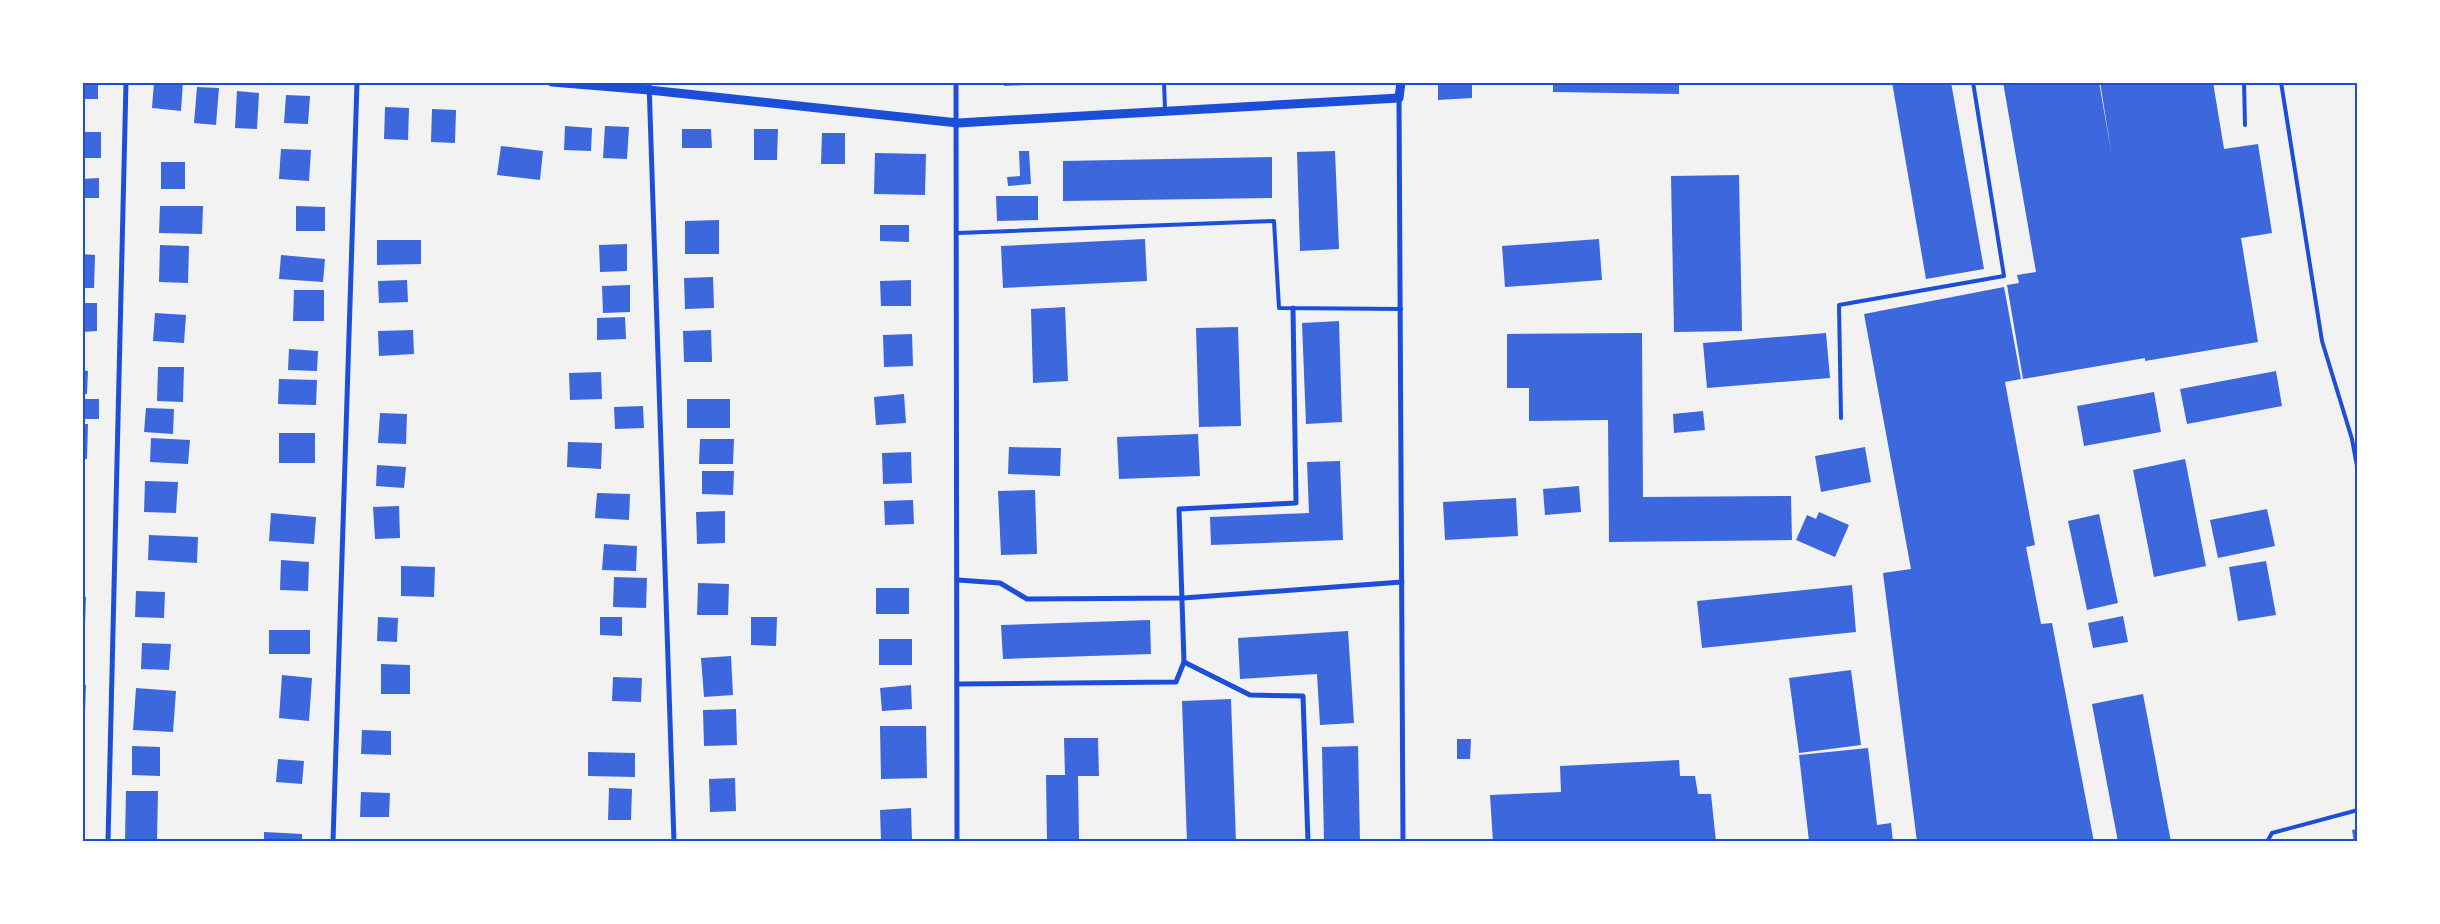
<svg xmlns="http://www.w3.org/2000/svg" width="2440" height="924" font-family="'Sofia Sans Condensed',sans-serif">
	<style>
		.building { fill: #3d67dc }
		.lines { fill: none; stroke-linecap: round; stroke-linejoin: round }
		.service { stroke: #1d4ed8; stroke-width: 4 }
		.minor { stroke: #1d4ed8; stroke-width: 5 }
		.tertiary { stroke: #1d4ed8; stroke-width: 9 }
		.neatline { fill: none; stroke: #1d4ed8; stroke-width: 2 }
	</style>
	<rect width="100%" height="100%" fill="#f2f2f2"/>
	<g class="building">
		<rect x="82" y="82" width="16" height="17"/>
		<polygon points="154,82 183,82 181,111 152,108"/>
		<polygon points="1004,82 1046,82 1046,84 1004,86"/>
		<polygon points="1438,82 1472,82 1472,98 1438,100"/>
		<polygon points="1553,82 1679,82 1679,94 1553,92"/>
		<polygon points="1892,82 1951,82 1984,269 1926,279"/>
		<polygon points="2003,82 2099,82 2112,157 2100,82 2213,82 2224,149 2258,144 2272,233 2241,238 2258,342 2145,361 2145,358 2023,379 2007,285 2019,283 2017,275 2036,272"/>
		<polygon points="197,87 219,88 216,125 194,123"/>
		<polygon points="237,91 259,93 257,129 235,128"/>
		<polygon points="286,95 310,96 308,124 284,123"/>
		<polygon points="385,107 409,108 408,140 384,139"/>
		<polygon points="432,109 456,110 455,143 431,142"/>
		<polygon points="565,126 592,128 591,151 564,150"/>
		<polygon points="605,126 629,127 627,159 603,158"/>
		<polygon points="682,129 711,129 712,148 682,148"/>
		<polygon points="754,129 778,129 777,160 754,160"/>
		<rect x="82" y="132" width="19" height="26"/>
		<polygon points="822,133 845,133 845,164 821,164"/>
		<polygon points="501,146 543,151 540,180 497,175"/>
		<polygon points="281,149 311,150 309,181 279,179"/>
		<polygon points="1019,151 1029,151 1031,184 1008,186 1007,177 1020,176"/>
		<polygon points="1335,151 1339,249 1300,251 1297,152"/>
		<polygon points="875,153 926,154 925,195 874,194"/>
		<polygon points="1272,157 1272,198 1063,201 1063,161"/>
		<rect x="161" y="162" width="24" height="27"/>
		<polygon points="1739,175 1742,331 1674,332 1671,176"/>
		<polygon points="99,178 99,198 82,198 82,179"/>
		<polygon points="996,196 1038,196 1038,220 997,221"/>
		<polygon points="160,206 203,206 202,234 159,233"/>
		<polygon points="296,206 325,207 325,231 296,231"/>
		<polygon points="719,220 719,254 685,254 685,221"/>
		<polygon points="880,225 909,225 909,242 880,241"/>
		<polygon points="1145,239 1147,281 1003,288 1001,246"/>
		<polygon points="1599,239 1602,280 1505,287 1502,246"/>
		<polygon points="377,240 421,240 421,264 377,265"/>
		<polygon points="627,244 627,271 600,272 599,245"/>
		<polygon points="160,245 189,246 188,283 159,282"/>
		<polygon points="82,254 95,255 94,288 82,288"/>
		<polygon points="281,255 325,259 323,282 279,279"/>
		<polygon points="713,277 714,308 685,309 684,278"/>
		<polygon points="407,280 408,302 379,303 378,281"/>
		<polygon points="911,280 911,306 881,306 880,281"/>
		<polygon points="630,285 630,312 603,313 602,286"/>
		<polygon points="2004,287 2021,379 2005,382 2035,545 2026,547 2041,624 2052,623 2094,842 1917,842 1883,573 1911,569 1864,314"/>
		<polygon points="294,290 324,290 324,321 293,321"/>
		<polygon points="82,303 97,303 97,331 82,332"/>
		<polygon points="1065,307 1068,381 1033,383 1031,309"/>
		<polygon points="155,313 186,315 184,343 153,341"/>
		<polygon points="625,317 626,339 597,340 597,318"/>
		<polygon points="1339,321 1342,422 1306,424 1302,323"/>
		<polygon points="1238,327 1241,426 1199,427 1196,328"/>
		<polygon points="413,330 414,354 379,356 378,331"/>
		<polygon points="711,330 712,362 684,362 683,331"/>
		<polygon points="1642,333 1643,497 1791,496 1792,540 1609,542 1608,420 1529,421 1529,388 1507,388 1507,334"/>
		<polygon points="1826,333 1830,378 1707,388 1703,343"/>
		<polygon points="912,334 913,366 884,367 883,335"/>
		<polygon points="289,349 318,351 317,371 288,370"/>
		<polygon points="158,367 184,367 183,402 157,401"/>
		<polygon points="82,370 88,371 87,394 82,394"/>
		<polygon points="2276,371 2282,406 2187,424 2180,389"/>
		<polygon points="601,372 602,399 570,400 569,373"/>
		<polygon points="279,379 317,380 316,405 278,404"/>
		<polygon points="2154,392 2161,432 2084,446 2077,406"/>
		<polygon points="904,394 906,423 876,425 874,397"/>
		<rect x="82" y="399" width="17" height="20"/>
		<rect x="687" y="399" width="43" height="29"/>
		<polygon points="643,406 644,428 615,429 614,407"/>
		<polygon points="146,408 174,409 173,434 144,432"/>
		<polygon points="1703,411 1705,430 1674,433 1673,414"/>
		<polygon points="380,413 407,414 406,444 378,443"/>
		<polygon points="82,424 88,424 87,459 82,459"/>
		<rect x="279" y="433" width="36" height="30"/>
		<polygon points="1198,434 1200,476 1119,479 1117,437"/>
		<polygon points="151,438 190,440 188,464 150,462"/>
		<polygon points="700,439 734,439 733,464 699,464"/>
		<polygon points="568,442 602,443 601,469 567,467"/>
		<polygon points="1009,447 1061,448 1060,476 1008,474"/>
		<polygon points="1865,447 1871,482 1821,492 1815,456"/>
		<polygon points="911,452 912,483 883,484 882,453"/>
		<polygon points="2185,459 2206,566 2154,577 2133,470"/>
		<polygon points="1340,461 1343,540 1211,545 1210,517 1309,513 1307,462"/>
		<polygon points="377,465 406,467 404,488 376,486"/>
		<polygon points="702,471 734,471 733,495 702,494"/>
		<polygon points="145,481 178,482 176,513 144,512"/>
		<polygon points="1579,486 1581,512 1545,515 1543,489"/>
		<polygon points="1035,490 1037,554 1001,555 998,491"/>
		<polygon points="597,493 630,494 629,520 595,518"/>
		<polygon points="1516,498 1518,536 1445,540 1443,502"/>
		<polygon points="913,500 914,524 885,525 884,501"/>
		<polygon points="399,506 400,538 375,539 373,507"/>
		<polygon points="2267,509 2275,546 2218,558 2210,520"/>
		<polygon points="725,511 725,543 697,544 696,512"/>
		<polygon points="1819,512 1849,525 1835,557 1796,540 1807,515 1816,519"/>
		<polygon points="271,513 316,517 314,544 269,541"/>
		<polygon points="2099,514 2118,603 2087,610 2068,521"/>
		<polygon points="149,535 198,537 197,563 148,560"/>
		<polygon points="604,544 637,546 636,571 602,570"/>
		<polygon points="281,560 309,562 308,591 280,590"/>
		<polygon points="2266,561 2276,615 2238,621 2229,567"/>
		<polygon points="401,566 435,567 434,597 401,596"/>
		<polygon points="614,577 647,578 646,608 613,607"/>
		<polygon points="698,583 729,584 728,615 697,615"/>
		<polygon points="1852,585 1856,632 1702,648 1697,601"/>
		<rect x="876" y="588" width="33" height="26"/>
		<polygon points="136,591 165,592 164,618 135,617"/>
		<polygon points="82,597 86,597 85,624 82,624"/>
		<polygon points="2123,616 2128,642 2093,648 2088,623"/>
		<polygon points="378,617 398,618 397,642 377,641"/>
		<polygon points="600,617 622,617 622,636 600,635"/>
		<polygon points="751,617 777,617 776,646 751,645"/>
		<polygon points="1150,620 1151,654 1003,659 1001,625"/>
		<rect x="269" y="630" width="41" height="24"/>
		<polygon points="1348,631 1354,723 1320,725 1317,674 1240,679 1238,638"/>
		<rect x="879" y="639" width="33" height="26"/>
		<polygon points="142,643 171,644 169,670 141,669"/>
		<polygon points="731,656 733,695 704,697 701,658"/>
		<polygon points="381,664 410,665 410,694 381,694"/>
		<polygon points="1851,670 1861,745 1799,753 1789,678"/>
		<polygon points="282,675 312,678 309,721 279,718"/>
		<polygon points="613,677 642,678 641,702 612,701"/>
		<polygon points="82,685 86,685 85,712 82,712"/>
		<polygon points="911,685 912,709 882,711 880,688"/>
		<polygon points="136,688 176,691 173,732 133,730"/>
		<polygon points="2143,694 2171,842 2118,842 2092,704"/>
		<polygon points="1231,699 1236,842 1187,842 1182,701"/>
		<polygon points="736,709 737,745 704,746 703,710"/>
		<polygon points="880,726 926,726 927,778 881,779"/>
		<polygon points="362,730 391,731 391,755 361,754"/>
		<polygon points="1064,738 1098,738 1099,776 1078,776 1079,840 1047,840 1046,775 1065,775"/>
		<polygon points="1457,739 1471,739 1470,759 1457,759"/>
		<polygon points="132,746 160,747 160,776 132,775"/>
		<polygon points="1358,746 1360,842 1324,842 1322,747"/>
		<polygon points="1868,748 1877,825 1891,823 1893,842 1809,841 1799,755"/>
		<polygon points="588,752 635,753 635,777 588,776"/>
		<polygon points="278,759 304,761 302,784 276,782"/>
		<polygon points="1679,760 1680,776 1695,776 1698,794 1711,794 1716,842 1493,842 1490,795 1561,792 1560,766"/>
		<polygon points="735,778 736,811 710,812 709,779"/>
		<polygon points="609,788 632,789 631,820 608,820"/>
		<polygon points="126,791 158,791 157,842 125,841"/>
		<polygon points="361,792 390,793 389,817 360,817"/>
		<polygon points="911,808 912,839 881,840 880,810"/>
		<polygon points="2358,829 2358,842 2354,842 2352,830"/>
		<polygon points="264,832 302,834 302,842 264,842"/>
	</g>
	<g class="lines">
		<g class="service">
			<polyline points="1164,82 1165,110"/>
			<polyline points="2244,82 2245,125"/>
			<polyline points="2281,82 2322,341 2352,439 2358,472"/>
			<polyline points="958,233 1274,221 1279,308 1401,309"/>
			<polyline points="1841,418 1839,305 2004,276 1973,82"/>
			<polyline points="2267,842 2272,833 2358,810"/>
		</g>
		<g class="minor">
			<polyline points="649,82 674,842"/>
			<polyline points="956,82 957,842"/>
			<polyline points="1399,98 1403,842"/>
			<polyline points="1293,308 1296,503 1179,509 1184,662 1250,695 1303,696 1308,842"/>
			<polyline points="958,580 1000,583 1027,599 1183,598 1402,582"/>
			<polyline points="957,684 1176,682 1184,662"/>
			<polyline points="108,842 126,82"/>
			<polyline points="333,842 357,82"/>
		</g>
		<polyline class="tertiary" points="552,82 649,90 958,123 1399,98 1401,82"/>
	</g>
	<rect width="2440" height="924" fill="none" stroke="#ffffff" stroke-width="168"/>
	<rect x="84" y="84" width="2272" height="756" class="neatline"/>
</svg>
